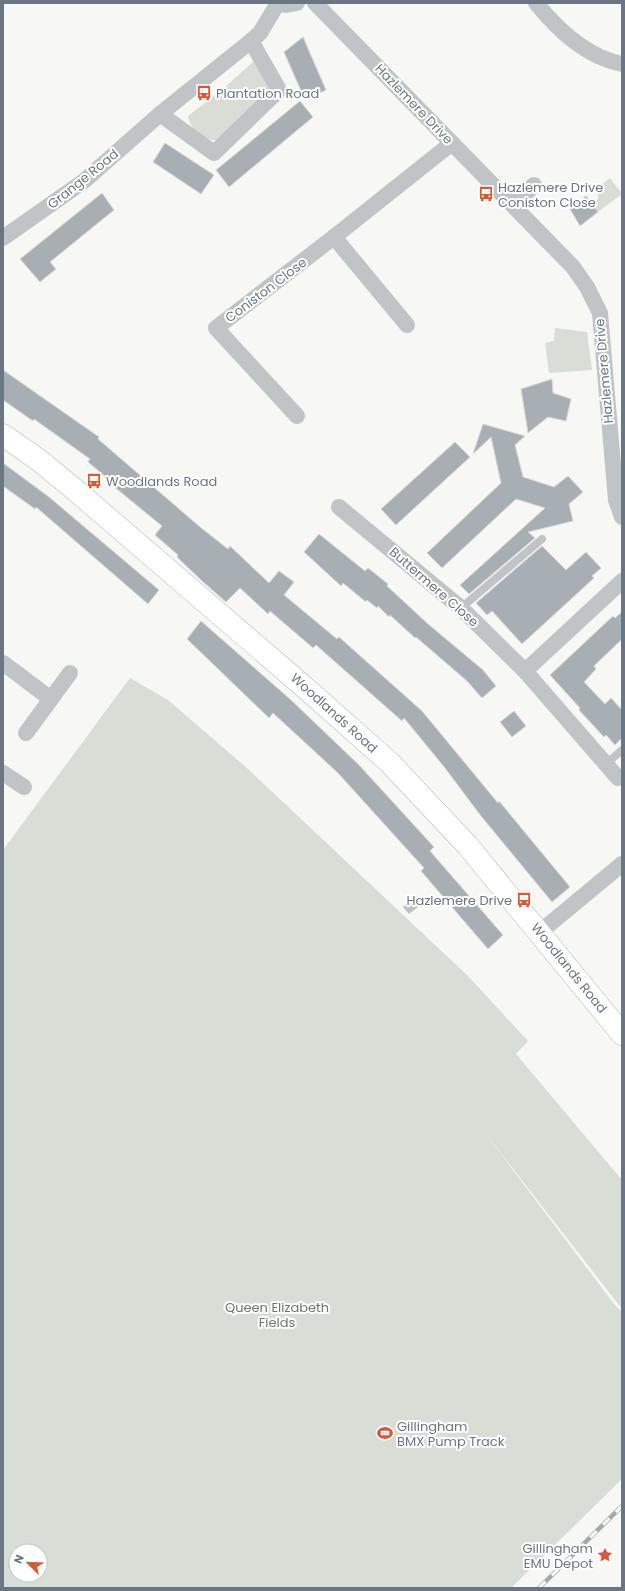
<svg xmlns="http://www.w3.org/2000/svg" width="625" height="1591" font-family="Poppins,sans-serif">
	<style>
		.green { fill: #d8ddd5; fill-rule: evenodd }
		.water { fill: #bac3c8 }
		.building { fill: #a8afb4; stroke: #d8d8d6 }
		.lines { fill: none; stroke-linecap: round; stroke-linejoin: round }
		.secondary-casing { stroke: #b3b8bc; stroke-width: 23 }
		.lane { stroke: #c0c4c7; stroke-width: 8 }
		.street { stroke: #c0c4c7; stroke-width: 16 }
		.secondary { stroke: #fff; stroke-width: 22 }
		.rail-casing { stroke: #a2a8ac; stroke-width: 4.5 }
		.rail { stroke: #fff; stroke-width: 3; stroke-dasharray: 9; stroke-linecap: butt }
		.labels { text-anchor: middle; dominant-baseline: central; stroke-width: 4; stroke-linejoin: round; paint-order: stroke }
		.poi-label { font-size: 13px; fill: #687783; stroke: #fff; text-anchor: start }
		.street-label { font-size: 13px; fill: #687783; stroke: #fff }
		.park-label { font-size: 13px; fill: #6a7a66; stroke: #fff }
	</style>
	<rect width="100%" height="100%" fill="#f7f7f4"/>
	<g class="green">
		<path d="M255 60 271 89 216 140C203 141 190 129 188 116L223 89Z"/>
		<polygon points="610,178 622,194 598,212 591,204 598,199 598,195 596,192 592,192"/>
		<polygon points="555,328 587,332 592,370 549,373 545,343 554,341"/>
		<path d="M130 678 168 700 248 769 468 976 528 1041 516 1054 622 1180V1309L479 1125 614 1304 622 1312V1479L511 1588H3V850ZM16 1551H40V1575H16Z"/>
	</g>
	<polygon class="water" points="416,895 423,903 409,914 403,907"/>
	<g class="building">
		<polygon points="303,37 326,90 305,100 284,52"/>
		<polygon points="300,101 313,117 229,187 216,170"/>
		<polygon points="165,143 214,175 201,194 153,162"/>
		<polygon points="102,193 114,210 50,262 56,269 40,282 20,259"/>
		<polygon points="586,196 598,212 580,226 570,209"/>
		<polygon points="3,370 99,437 98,439 200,527 228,549 230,546 269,583 279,571 294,582 284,595 337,639 339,637 422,711 498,803 499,801 570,887 552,902 481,816 445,768 404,718 402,721 316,645 313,648 270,611 268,614 240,588 226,602 202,581 177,557 178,555 155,535 162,526 112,485 113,483 88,462 90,459 34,419 33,421 3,400"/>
		<polygon points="552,379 553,393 571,399 566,421 548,417 528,433 521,389"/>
		<polygon points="483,424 525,436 515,445 523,477 554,487 568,476 583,492 569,504 573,521 528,532 535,538 469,594 460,585 545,508 516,499 442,568 427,553 501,483 491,437 473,454"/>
		<polygon points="455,442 470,457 396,525 381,509"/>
		<polygon points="3,463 49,497 159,590 148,604 36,507 35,509 3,486"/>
		<polygon points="319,534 365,571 368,568 388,584 387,586 428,624 483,670 496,686 482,698 467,681 416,637 415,638 390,615 389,617 378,606 377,608 367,600 366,602 343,583 341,586 304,552"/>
		<polygon points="542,546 566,570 586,552 601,568 592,576 594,578 522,644 492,611 487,615 476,603"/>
		<polygon points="622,612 622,639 594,666 596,669 584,682 605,704 611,698 622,710 622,738 615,745 606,735 604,737 579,710 580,708 550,675 613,616 615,618"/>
		<polygon points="201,621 291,700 359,765 434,847 430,851 503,935 488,949 421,871 424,868 338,773 273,713 269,718 187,639"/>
		<polygon points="514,711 526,726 512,737 500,722"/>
	</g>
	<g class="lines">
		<defs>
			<polyline id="secondary" points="3,435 40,461 74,489 302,685 389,762 468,846 622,1034"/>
		</defs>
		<use href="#secondary" class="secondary-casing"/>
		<g class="lane">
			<polyline points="461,608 542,539"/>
			<polyline points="606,764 622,750"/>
		</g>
		<g class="street">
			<polyline points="277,3 286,5 297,3"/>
			<polyline points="315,3 573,267 587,287 600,313 616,500 622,517"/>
			<path d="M536 3C558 30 586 57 622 64"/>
			<polyline points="160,114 214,153 279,90 251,41"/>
			<polyline points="514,205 534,185"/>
			<polyline points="334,237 407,325"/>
			<polyline points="3,238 84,181 160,114 251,41 260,33 278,3"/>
			<polyline points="297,416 216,328 334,237 452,143"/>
			<polyline points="339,507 461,608 525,671 618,778"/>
			<polyline points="3,663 51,699"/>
			<polyline points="525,671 622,581"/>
			<polyline points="26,733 70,673"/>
			<polyline points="3,773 24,787"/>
			<polyline points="540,932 622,864"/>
		</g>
		<use href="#secondary" class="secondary"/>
		<defs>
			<polyline id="rail" points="539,1588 622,1506"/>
		</defs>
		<use href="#rail" class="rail-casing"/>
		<use href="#rail" class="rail"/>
	</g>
	<defs>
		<symbol id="bus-bare" viewBox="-9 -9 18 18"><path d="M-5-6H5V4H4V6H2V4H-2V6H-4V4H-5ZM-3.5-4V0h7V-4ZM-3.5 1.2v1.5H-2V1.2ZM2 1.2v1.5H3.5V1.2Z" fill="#d75a34" stroke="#fff" stroke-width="2.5" paint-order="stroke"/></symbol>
		<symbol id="stadium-bare" viewBox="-9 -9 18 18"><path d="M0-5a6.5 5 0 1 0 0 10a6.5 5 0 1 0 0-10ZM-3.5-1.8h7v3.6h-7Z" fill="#d75a34" stroke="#fff" stroke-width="2.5" paint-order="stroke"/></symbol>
		<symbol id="sight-bare" viewBox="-9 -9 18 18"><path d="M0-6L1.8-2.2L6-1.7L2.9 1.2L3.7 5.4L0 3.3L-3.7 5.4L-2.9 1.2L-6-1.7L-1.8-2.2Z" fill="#d75a34" stroke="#fff" stroke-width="2.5" paint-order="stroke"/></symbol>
	</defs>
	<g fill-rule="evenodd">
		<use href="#bus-bare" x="193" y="82" width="22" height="22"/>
		<use href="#bus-bare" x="475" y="183" width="22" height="22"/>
		<use href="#bus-bare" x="83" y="470" width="22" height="22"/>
		<use href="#bus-bare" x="513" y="889" width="22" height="22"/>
		<use href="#stadium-bare" x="374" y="1422" width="22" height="22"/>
		<use href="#sight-bare" x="594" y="1544" width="22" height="22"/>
	</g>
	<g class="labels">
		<g class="poi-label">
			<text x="216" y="93">Plantation Road</text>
			<text x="498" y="187">Hazlemere Drive<tspan x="498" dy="15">Coniston Close</tspan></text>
			<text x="106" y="481">Woodlands Road</text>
			<text x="512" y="900" text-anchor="end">Hazlemere Drive</text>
			<text x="397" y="1426">Gillingham<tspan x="397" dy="15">BMX Pump Track</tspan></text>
			<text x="593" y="1548" text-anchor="end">Gillingham<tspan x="593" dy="15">EMU Depot</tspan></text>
		</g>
		<g class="street-label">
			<text transform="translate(414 104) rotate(46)">Hazlemere Drive</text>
			<text transform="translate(83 179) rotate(-39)">Grange Road</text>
			<text transform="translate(266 290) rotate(-37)">Coniston Close</text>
			<text transform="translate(604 371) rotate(-95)">Hazlemere Drive</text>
			<text transform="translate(434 587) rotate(41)">Buttermere Close</text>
			<text transform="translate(334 713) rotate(42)">Woodlands Road</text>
			<text transform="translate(569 968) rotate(51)">Woodlands Road</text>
		</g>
		<g class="park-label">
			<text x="277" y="1307">Queen Elizabeth<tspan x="277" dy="15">Fields</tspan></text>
		</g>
	</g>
	<rect width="625" height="1591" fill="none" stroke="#687783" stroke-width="8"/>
	<g transform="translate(28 1563) rotate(293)"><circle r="19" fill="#ffffff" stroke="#c3c9cd"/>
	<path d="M0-3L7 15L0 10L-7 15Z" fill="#d75a34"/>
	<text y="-6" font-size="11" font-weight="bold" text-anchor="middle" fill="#687783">N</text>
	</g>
</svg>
